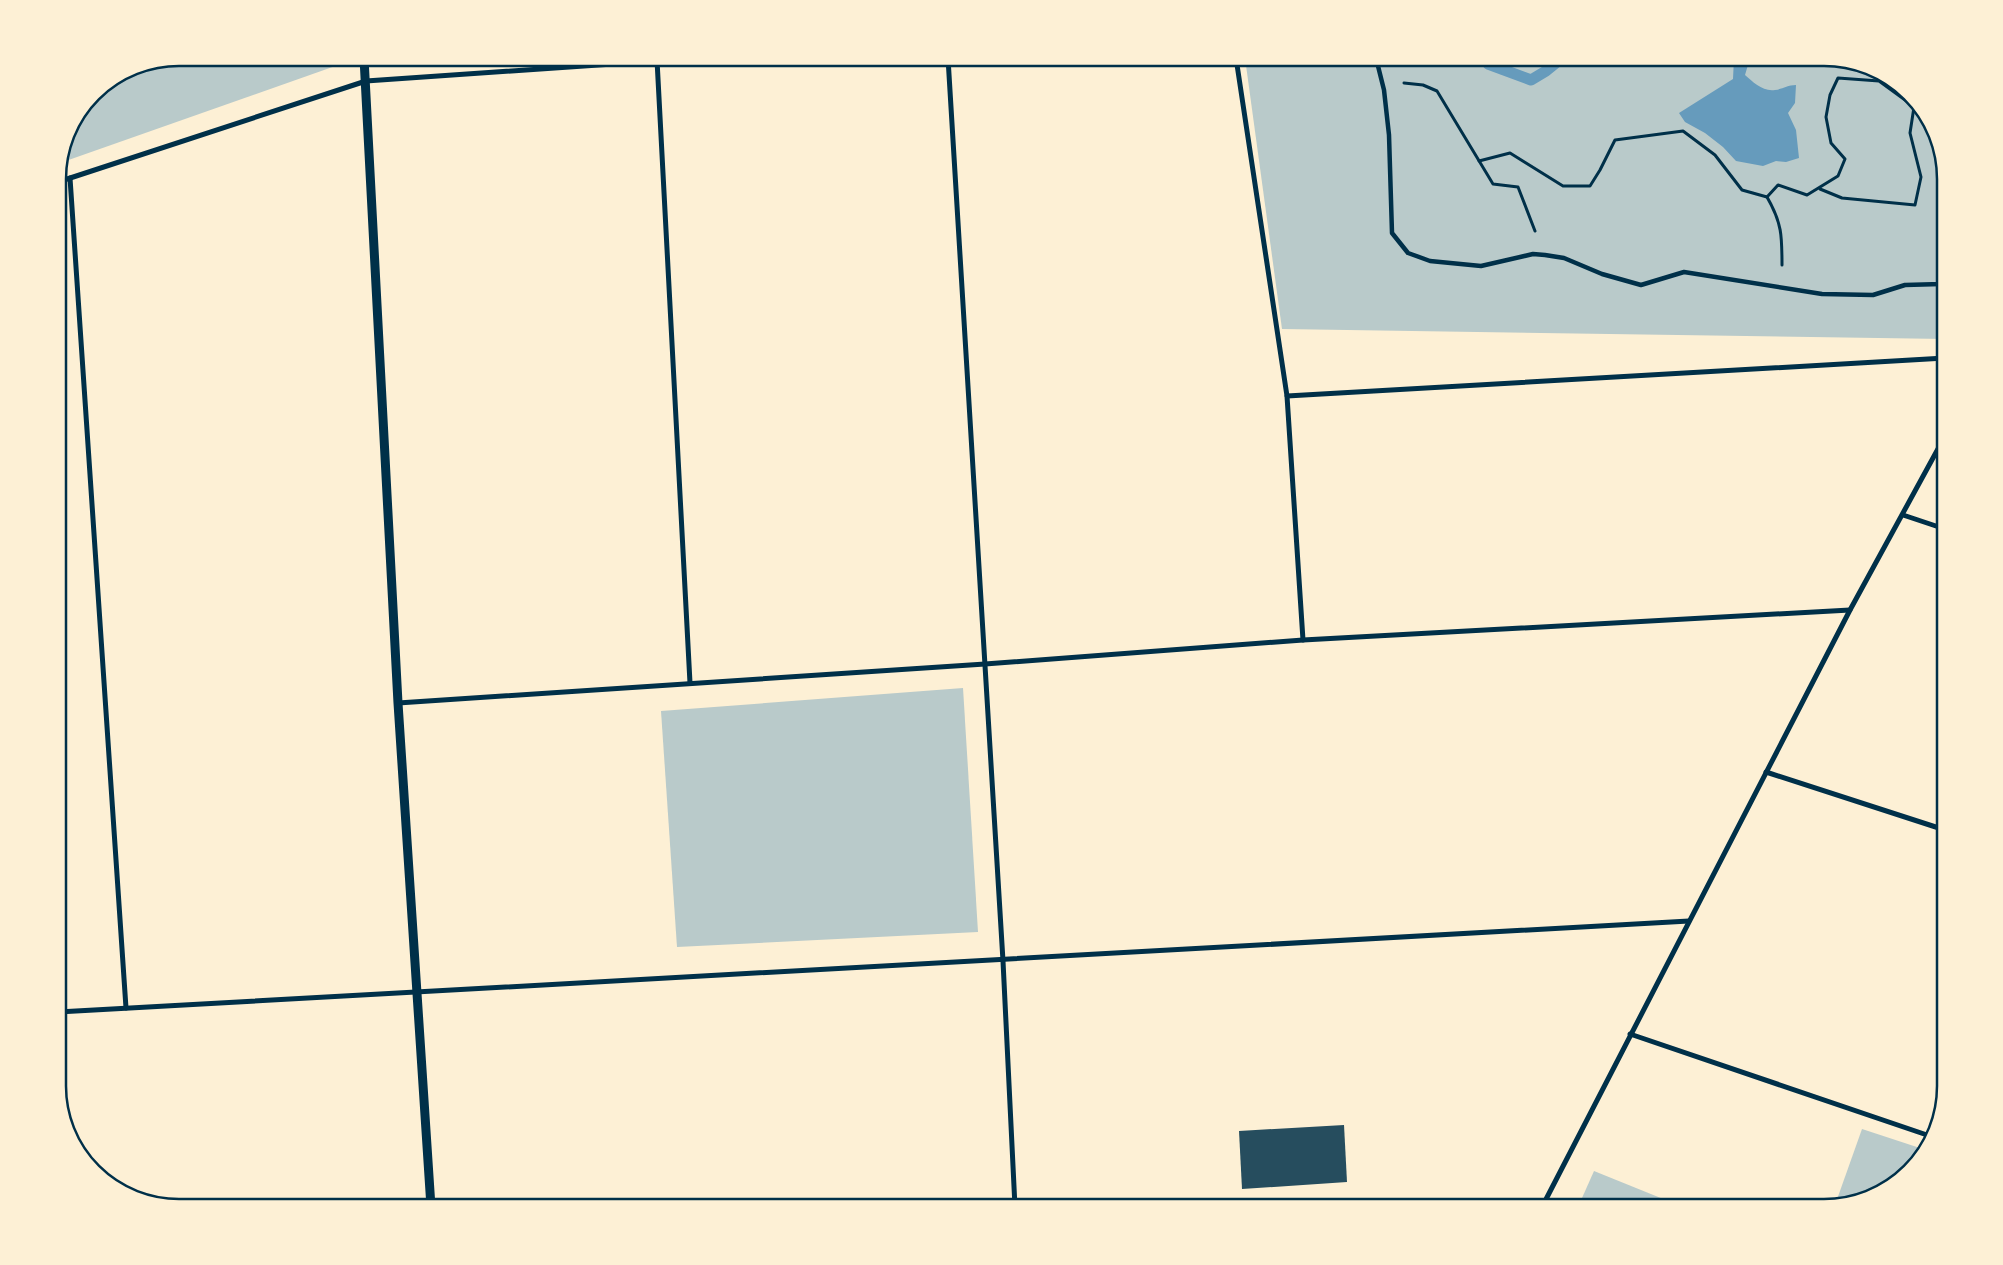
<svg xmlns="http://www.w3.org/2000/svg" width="2003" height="1265" font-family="'Nunito Sans',sans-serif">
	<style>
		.green { fill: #b9caca }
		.water { fill: #669bbc }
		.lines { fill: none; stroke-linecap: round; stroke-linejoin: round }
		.stream { stroke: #669bbc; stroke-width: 11 }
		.building { fill: #264d5e }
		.path { stroke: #003049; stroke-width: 3 }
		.pedestrian { stroke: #003049; stroke-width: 4.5 }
		.minor { stroke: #003049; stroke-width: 5 }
		.tertiary { stroke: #003049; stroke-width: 9 }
		.rim { fill: none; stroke: #003049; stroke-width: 2.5 }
	</style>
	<rect width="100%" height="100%" fill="#fdf0d5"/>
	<g class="green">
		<polygon points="180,58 340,58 341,64 60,163 67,133 93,93 133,67"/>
		<polygon points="1245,58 1823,58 1891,78 1929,119 1945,179 1945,339 1282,329"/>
		<polygon points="963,688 978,932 677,947 661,711"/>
		<polygon points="1862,1129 1926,1150 1925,1153 1884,1191 1835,1205"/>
		<polygon points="1594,1171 1683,1207 1578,1207"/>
	</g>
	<path class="water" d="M1734 58H1750L1745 75C1753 82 1763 92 1775 90 1783 89 1787 85 1796 85L1795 103 1788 113 1796 130 1799 158 1786 162 1776 161 1763 166 1736 161 1723 147 1705 133 1685 122 1679 113 1733 79Z"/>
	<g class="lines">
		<polyline class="stream" points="1488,64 1531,80 1546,71 1562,58"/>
	</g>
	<polygon class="building" points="1344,1125 1347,1182 1242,1189 1239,1131"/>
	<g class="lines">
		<g class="path">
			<polyline points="1404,83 1423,85 1437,91 1493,184 1518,187 1535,231"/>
			<polyline points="1479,161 1510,153 1563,186 1590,186 1600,170 1615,140 1683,131 1715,155 1742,190 1767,197"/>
			<polyline points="1820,189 1842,198 1915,205 1921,177 1910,133 1914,107"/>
			<path d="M1782 265C1782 236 1782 223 1767 197L1778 185 1807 195 1838 176 1845 159 1831 143 1826 117 1830 95 1838 78 1879 81 1927 116"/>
		</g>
		<polyline class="pedestrian" points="1376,58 1384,90 1389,135 1392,233 1408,253 1430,261 1481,266 1533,254 1545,255 1564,258 1602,274 1641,285 1684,272 1822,294 1873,295 1905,285 1941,284 1945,282"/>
		<g class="minor">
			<polyline points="948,58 1003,961 1015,1207"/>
			<polyline points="1236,58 1287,396 1945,358"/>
			<polyline points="657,60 690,683"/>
			<polyline points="70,178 126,1008"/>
			<polyline points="58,182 366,81 700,58"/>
			<polyline points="1287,396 1303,640"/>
			<polyline points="1903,515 1945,529"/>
			<polyline points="398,703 985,664 1303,640 1850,610"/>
			<polyline points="1766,772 1945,830"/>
			<polyline points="58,1012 1689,921"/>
			<polyline points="1630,1034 1930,1136"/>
			<polyline points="1542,1207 1850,610 1945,436"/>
		</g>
		<polyline class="tertiary" points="364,58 398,703 431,1207"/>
	</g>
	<path d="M0 0H2003V1265H0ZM179 66H1824A113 113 0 0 1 1937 179V1086A113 113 0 0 1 1824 1199H179A113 113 0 0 1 66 1086V179A113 113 0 0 1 179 66Z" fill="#fdf0d5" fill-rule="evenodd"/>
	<path class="rim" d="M179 66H1824A113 113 0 0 1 1937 179V1086A113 113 0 0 1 1824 1199H179A113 113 0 0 1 66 1086V179A113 113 0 0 1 179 66Z"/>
</svg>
